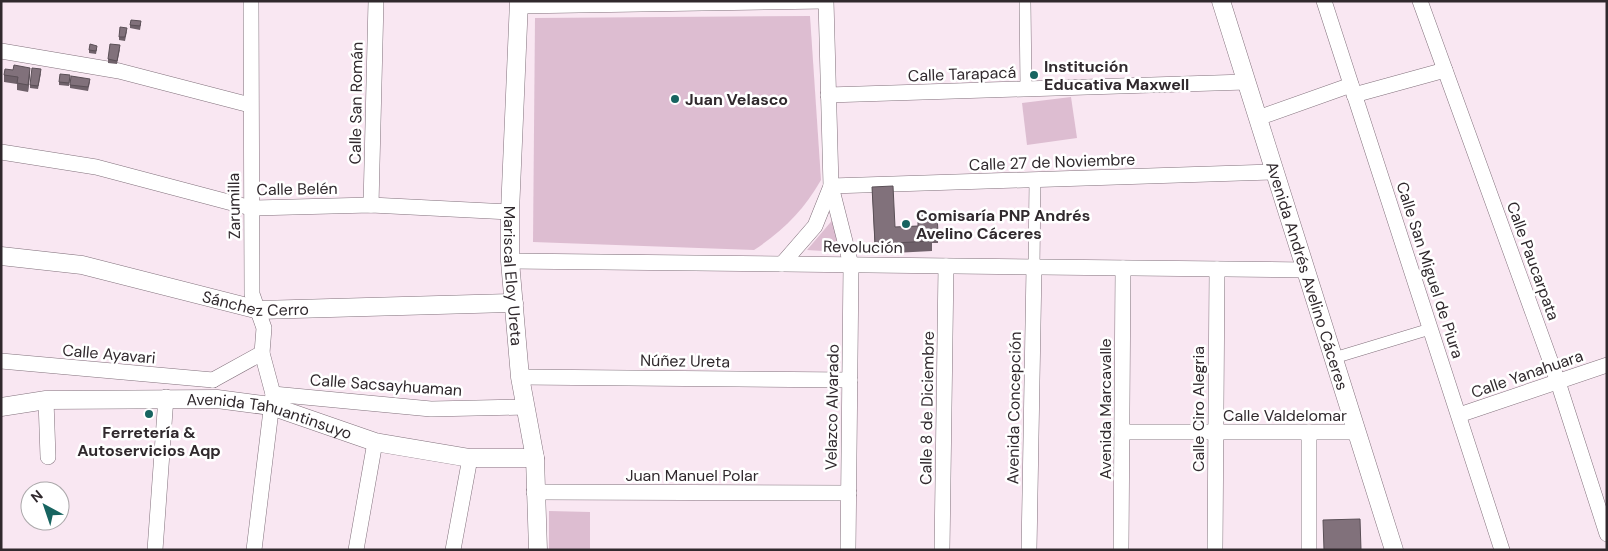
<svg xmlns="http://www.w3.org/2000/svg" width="1608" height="551" font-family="'DM Sans',sans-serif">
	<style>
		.green { fill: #ddbdd1 }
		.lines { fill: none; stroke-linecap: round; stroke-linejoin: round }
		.pedestrian-casing { stroke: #82717c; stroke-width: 12 }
		.minor-casing { stroke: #82717c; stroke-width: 16 }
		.tertiary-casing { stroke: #82717c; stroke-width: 19 }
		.pedestrian { stroke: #fff; stroke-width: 11 }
		.minor { stroke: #fff; stroke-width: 15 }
		.tertiary { stroke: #fff; stroke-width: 18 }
		.wall { fill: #6f616a }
		.shaded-wall { fill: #5a4f56 }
		.building { fill: #81717b; stroke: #5a4f56 }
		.poi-dot { fill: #176460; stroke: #fff; stroke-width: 2 }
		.labels { text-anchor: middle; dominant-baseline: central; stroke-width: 5; stroke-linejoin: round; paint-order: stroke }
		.poi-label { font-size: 16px; font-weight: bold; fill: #30292d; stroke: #fff; text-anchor: start }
		.street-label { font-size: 16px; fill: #30292d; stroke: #fff }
	</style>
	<rect width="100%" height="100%" fill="#f9e7f2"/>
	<g class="green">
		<path d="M810 16 821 180C804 210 783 231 754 250L533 242 535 18Z"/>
		<polygon points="1071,97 1077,138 1027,145 1022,103"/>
		<polygon points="835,217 839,252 807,250"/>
		<polygon points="549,511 590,512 590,550 549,550"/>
	</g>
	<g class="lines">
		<defs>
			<g id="pedestrian">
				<polyline points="1025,1 1026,89"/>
				<polyline points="1034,268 1035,180"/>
				<polyline points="1334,358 1430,329"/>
			</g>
			<g id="minor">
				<polyline points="251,1 252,294 264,328 262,353 273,394 254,550"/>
				<polyline points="826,1 831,186 851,265 848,550"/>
				<polyline points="1324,1 1502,550"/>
				<polyline points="1420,1 1558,382 1607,534"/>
				<polyline points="518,6 825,1"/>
				<polyline points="1,51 119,71 250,105"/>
				<polyline points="828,95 1246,82"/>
				<polyline points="1354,95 1445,70"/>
				<polyline points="1258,118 1351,85"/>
				<polyline points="1,152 96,167 251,208 371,205 510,212"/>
				<polyline points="371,205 376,1"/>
				<polyline points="510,261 1306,270"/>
				<polyline points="782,264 815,226 831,186 1275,172"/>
				<polyline points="1,361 213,380"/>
				<polyline points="520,377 850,380"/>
				<polyline points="213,380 262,353"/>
				<polyline points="273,394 431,409 526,407"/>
				<polyline points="46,400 48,457"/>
				<polyline points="1459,415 1607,365"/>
				<polyline points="1122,432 1357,432"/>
				<polyline points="534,492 849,493"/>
				<polyline points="155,550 166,397"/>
				<polyline points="356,550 375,442"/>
				<polyline points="453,550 470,458"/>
				<polyline points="942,550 946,266"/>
				<polyline points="1029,550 1034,268"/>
				<polyline points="1121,550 1123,268"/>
				<polyline points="1215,550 1217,269"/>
				<polyline points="1309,550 1309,432"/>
			</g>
			<g id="tertiary">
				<path id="s1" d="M519 1 510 212V261L520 377 535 458 538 550"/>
				<path id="s2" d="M1221 1 1394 550"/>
				<path id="s3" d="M1 256 82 265 259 310 514 303"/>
				<path id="s4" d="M1 407 46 400 217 399 271 406 375 442 470 458H535"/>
			</g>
		</defs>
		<use href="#pedestrian" class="pedestrian-casing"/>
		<use href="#minor" class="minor-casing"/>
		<use href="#tertiary" class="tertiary-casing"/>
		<use href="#pedestrian" class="pedestrian"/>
		<use href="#minor" class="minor"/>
		<use href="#tertiary" class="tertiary"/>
	</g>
	<g class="wall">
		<polygon points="141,24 140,30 130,28 130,25"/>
		<polygon points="127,31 125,41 119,40 119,37"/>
		<polygon points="97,49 96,54 89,53 89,50"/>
		<polygon points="120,49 117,64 108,63 108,59"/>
		<polygon points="13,70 30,74 28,92 17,90 17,84 4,82 4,75"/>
		<polygon points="41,73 38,89 30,88 30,85"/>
		<polygon points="70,79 69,86 59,85 59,82"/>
		<polygon points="90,82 88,91 70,88 70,85"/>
		<polygon points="872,187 895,227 918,226 918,215 938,233 938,243 932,243 932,251 875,254"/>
	</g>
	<polygon class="shaded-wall" points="30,68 30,74 28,92 28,85"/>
	<g class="building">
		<polygon points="131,20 141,21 140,26 130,25"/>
		<polygon points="120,27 127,28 125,37 119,37"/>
		<polygon points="90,44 97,46 96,51 89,50"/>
		<polygon points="110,44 120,45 117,61 108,59"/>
		<polygon points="14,65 30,68 28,85 17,83 18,77 4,75 5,69 13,70"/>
		<polygon points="32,68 41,69 38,86 30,85"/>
		<polygon points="60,74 70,75 69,83 59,82"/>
		<polygon points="71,76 90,79 88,87 70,85"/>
		<polygon points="893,186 895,227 918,226 918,215 937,214 938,233 932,233 932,241 875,244 872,187"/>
		<polygon points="1360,519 1361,550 1324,550 1323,520"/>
	</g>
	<g class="poi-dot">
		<circle cx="1034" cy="75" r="5"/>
		<circle cx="675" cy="99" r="5"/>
		<circle cx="906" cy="224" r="5"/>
		<circle cx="149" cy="414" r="5"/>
	</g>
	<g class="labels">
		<g class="poi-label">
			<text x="1044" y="66">Institución<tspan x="1044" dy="18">Educativa Maxwell</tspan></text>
			<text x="685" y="99">Juan Velasco</text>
			<text x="916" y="215">Comisaría PNP Andrés<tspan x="916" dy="18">Avelino Cáceres</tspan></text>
			<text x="149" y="432" text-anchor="middle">Ferretería &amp;<tspan x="149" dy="18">Autoservicios Aqp</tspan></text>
		</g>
		<g class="street-label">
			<text transform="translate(962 74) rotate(-2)">Calle Tarapacá</text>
			<text transform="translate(356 103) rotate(-89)">Calle San Román</text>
			<text transform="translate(1052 162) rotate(-2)">Calle 27 de Noviembre</text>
			<text transform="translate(297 189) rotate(-1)">Calle Belén</text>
			<text transform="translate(234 206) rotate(-91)">Zarumilla</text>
			<text transform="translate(863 247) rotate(1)">Revolución</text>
			<text transform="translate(1533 261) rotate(70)">Calle Paucarpata</text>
			<text transform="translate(1430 270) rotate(72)">Calle San Miguel de Piura</text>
			<text stroke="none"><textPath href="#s2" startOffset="288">Avenida Andrés Avelino Cáceres</textPath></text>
			<text stroke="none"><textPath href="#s1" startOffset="275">Mariscal Eloy Ureta</textPath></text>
			<text stroke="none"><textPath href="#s3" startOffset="260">Sánchez Cerro</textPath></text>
			<text transform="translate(109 354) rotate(5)">Calle Ayavari</text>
			<text transform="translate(685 361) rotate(1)">Núñez Ureta</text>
			<text transform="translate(1527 374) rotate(-19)">Calle Yanahuara</text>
			<text transform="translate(386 385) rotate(4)">Calle Sacsayhuaman</text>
			<text transform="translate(832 407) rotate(-89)">Velazco Alvarado</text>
			<text transform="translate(927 408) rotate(-89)">Calle 8 de Diciembre</text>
			<text transform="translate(1014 408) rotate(-89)">Avenida Concepción</text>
			<text transform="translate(1105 409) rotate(-90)">Avenida Marcavalle</text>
			<text transform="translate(1198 409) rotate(-90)">Calle Ciro Alegria</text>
			<text x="1285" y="415">Calle Valdelomar</text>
			<text stroke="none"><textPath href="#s4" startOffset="271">Avenida Tahuantinsuyo</textPath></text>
			<text x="692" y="475">Juan Manuel Polar</text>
		</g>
	</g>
	<rect width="1608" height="551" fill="none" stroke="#30292d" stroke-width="5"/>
	<g transform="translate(45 506) rotate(320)"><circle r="24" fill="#ffffff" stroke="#aca9ab"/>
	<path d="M0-4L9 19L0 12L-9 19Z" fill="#176460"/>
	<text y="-8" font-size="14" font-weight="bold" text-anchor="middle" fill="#30292d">N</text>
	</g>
</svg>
